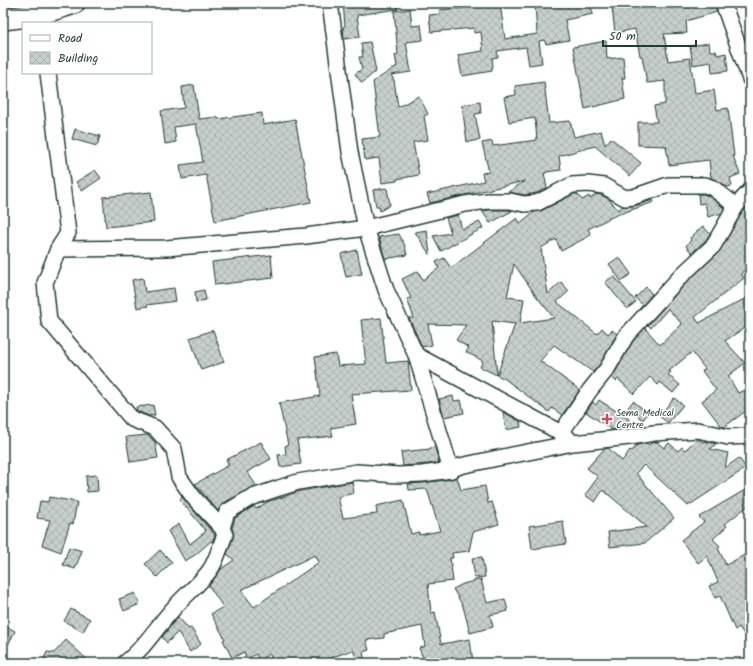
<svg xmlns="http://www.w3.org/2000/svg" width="753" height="666" font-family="Kalam,sans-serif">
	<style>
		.building { fill: url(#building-cross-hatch); stroke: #1f3d34; fill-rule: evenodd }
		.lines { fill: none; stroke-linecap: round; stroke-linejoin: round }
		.minor-casing { stroke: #1f3d34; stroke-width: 18 }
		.secondary-casing { stroke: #1f3d34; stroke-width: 24 }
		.minor { stroke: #fff; stroke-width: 15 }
		.secondary { stroke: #fff; stroke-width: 21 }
		.poi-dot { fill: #d1495b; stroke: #fff; stroke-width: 1.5 }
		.labels { text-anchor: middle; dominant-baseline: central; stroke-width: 3; stroke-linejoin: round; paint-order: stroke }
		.poi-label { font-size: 10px; fill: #1f3d34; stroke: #fff; text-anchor: start }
	</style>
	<defs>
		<pattern id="building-cross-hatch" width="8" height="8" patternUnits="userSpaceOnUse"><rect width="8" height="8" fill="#c7cfcc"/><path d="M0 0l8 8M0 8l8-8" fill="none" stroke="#aab3b0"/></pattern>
	</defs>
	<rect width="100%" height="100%" fill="#fff"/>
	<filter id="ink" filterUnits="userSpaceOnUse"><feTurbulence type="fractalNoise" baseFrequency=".025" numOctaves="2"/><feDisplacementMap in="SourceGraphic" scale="8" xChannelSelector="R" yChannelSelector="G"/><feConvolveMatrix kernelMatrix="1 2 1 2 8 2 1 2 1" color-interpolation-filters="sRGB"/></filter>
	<g filter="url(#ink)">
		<g class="building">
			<polygon points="343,3 397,3 398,9 357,15 360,37 344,39 343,27 345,26"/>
			<polygon points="461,3 500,3 505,39 537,34 535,3 590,3 593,14 565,20 569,40 546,44 544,40 539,41 542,63 529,65 526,47 497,51 498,57 492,58 493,67 492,67 492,71 462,76 458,55 483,51 481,32 474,33 474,28 431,32 429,15 440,14 439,10 462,8"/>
			<polygon points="638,3 714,3 717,12 686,21 687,33 664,34 668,61 690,58 695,93 714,90 717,110 728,108 734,156 733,156 740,174 730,178 732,186 727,187 718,181 711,178 709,160 669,165 666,146 638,145 638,122 657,122 654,106 665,104 665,81 647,83 642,56 640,56 635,29 615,33 612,7"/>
			<polygon points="410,9 412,26 421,25 423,40 406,42 411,72 391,75 394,80 398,107 419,96 428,114 424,116 428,140 413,142 419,175 397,179 397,181 382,183 379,158 365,160 362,139 380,137 373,82 397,66 395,55 398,54 394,11"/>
			<polygon points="606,41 607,59 623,57 625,78 622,78 625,99 585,109 573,47"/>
			<polygon points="370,42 376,71 362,83 355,74 362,69 359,57 363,57 361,43"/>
			<polygon points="709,43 710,51 716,51 717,55 726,53 728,71 712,73 711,62 693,65 690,46"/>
			<polygon points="544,82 549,123 570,121 574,137 601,131 605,145 611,138 641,163 630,176 595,146 559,156 561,170 546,172 546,173 544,173 547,188 537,193 525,195 508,192 525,181 430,203 427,194 484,181 482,173 489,172 482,143 492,141 493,146 537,140 535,118 509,122 504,97 516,95 515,86"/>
			<polygon points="194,85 199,119 217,117 218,119 262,113 263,125 295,119 311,202 215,221 206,175 182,179 180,165 203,162 196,124 174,127 176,142 165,144 161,111 184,108 182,87"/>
			<polygon points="480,102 481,113 475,114 480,140 467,142 462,105"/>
			<polygon points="75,129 100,136 97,146 72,139"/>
			<polygon points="95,170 101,178 82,191 76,182"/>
			<polygon points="387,188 390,205 380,211 379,206 376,206 373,190"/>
			<polygon points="151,192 154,222 106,227 103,197"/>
			<path d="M574 194H577L582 200 589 196 590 199 596 194 601 195 609 199 618 210 623 206H634L653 200 654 202 614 216 588 229 591 235 561 251 556 239 541 248 548 294 561 282 569 291 557 302 597 334 602 328 608 334 612 330 617 334 600 364 593 372 554 345 540 361 577 388 579 391 562 415 552 408 549 412 505 379 480 367 483 361 466 352 469 348 456 340 466 325 428 324 432 345 422 347 409 318H414L407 299 411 298 402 279 418 271 423 280 439 268 436 262 444 258 451 268 517 218 520 223 534 212 541 211ZM514 264 537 297 554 318 520 323 524 299 507 297ZM492 321 515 324 497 375Z"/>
			<polygon points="698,194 703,194 709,196 724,208 722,213 708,217 705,203 699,204"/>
			<polygon points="750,204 750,266 741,273 744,278 695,317 699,323 750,296 750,324 725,341 745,363 728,376 738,393 750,387 750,408 724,427 721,426 702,401 716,390 702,371 705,369 692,352 669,371 671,372 668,375 680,385 673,393 660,382 658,385 650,377 634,394 618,379 616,381 612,378 633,341 645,328 660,345 682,324 668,309 651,328 648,325 687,282 719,252 743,211"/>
			<polygon points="489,210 509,210 512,211 490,223 482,211"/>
			<polygon points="458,215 462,229 480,222 483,228 441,251 433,236 451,233 446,218"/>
			<polygon points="703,226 710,234 706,240 692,253 686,246 691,240 690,238"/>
			<polygon points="427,230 430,255 415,232"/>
			<polygon points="399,234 405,246 407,255 385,259 379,237"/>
			<polygon points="357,250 362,274 346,277 341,254"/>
			<polygon points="271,255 273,278 215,285 212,262"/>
			<polygon points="619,257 631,274 621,281 609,264"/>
			<polygon points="614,276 636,302 627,309 605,282"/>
			<polygon points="143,278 145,292 174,288 176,301 147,305 148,306 137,308 132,280"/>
			<polygon points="646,287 652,294 643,305 635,298"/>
			<polygon points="204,290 206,300 196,302 195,292"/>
			<polygon points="381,318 386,363 408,361 411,390 351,394 356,424 331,428 333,436 297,440 301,464 280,467 278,455 286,454 285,446 288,445 279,403 320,396 315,357 336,354 338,366 366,364 361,320"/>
			<polygon points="213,330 224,362 201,370 190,338"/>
			<polygon points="453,396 454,401 461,400 464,413 444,417 439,399"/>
			<polygon points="674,398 683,405 668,423 659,416"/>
			<polygon points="599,400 629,419 622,429 612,430 586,412 593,402 596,405"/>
			<polygon points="633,401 648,413 643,420 627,409"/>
			<polygon points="153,405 155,415 149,416 137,411 136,407"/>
			<polygon points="503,412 520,421 521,427 506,430"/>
			<polygon points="148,435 155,442 158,458 130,462 126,437"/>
			<polygon points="697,439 703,442 704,441 716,444 710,449 728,453 725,468 739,458 746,468 688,506 644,465 636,473 674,518 645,543 610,547 608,532 647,527 603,490 595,502 585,495 598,477 587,468 604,449 608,448 622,461 630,450 632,451 637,445 647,443 649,445 651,443 657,442 664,448 669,443 678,451 682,447 685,450"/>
			<polygon points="261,442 271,459 247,472 256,485 222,504 218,511 195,484 229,465 226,460"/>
			<polygon points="435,447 439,463 403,466 401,452 430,449 430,448"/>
			<polygon points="97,475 98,491 87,492 86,476"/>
			<path d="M457 477 461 490 485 486 488 503 492 502 499 524 473 532 469 551 452 553 453 558H450L453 581 428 584 431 613 435 612 441 644 470 639 473 663H451L450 658 438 663H425L419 648 425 646 422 626 384 634V638L366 640 369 650 363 652 365 663H358L353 650 330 658 332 663H273L270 654 259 660 256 654 247 659 244 652 232 658 223 640 225 639 211 614 223 607 209 586 221 569 234 560 227 554 234 535 232 528 235 518 254 506 256 509 271 500H274L300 491 352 482 354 493 338 497 343 518 377 514 376 506 403 500 411 534 419 532V535L440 531 427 489 409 490 408 484 423 483 452 479ZM315 555 319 562 254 607 241 590Z"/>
			<polygon points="750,487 750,504 725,524 727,526 713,539 720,546 718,548 726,565 750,552 750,643 739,627 735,630 720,596 715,598 709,586 718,582 707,556 698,563 681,540 704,522 699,517"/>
			<polygon points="49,497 77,502 73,524 70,523 61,552 42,545 50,520 37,518 40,501 48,502"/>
			<polygon points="182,497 215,535 212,542 211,541 195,555 185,561 168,531 179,524 190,544 206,531 180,500"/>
			<polygon points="563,521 566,544 532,549 529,526"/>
			<polygon points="69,547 82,551 75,569 63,565"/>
			<polygon points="160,550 172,562 157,577 145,564"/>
			<polygon points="482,557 485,577 475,578 472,558"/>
			<polygon points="481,579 487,603 505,599 508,611 490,615 493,627 470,633 463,606 453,589 463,584"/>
			<polygon points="135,593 140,604 124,611 119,599"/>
			<polygon points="71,609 90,619 83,632 64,621"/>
			<polygon points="178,617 189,629 191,628 201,644 190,652 178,632 167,643 162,637"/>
			<polygon points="3,625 15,631 3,655"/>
			<polygon points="66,640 91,663 42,663 47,652 54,653"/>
		</g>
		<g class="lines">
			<defs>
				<g id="minor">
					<polyline points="330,3 350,152 366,228 386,290 416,355 451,470"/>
					<polyline points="723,3 750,79"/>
					<polyline points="48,73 68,233 58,249 45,283 49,321 132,419 155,428 174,449 179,477 194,498 222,528"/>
					<polyline points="58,249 166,248 306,236 366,228 465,204 488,201 510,201 524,204 537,203 572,185 588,184 604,186 625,198 633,197 668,185 705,185 713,188 736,206"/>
					<polyline points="416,355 561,433 569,439"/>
					<polyline points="561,433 590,390 607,369 626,336 681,276 713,246 736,206 750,191"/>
					<path d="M125 663C145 648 157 626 174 608 185 595 200 584 210 570 217 560 220 546 225 535L222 528 227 512 250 498 279 488 298 482 357 472 398 475 422 474 451 470 460 466 493 459 573 443 630 437 654 433 698 430 728 437 750 436"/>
				</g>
				<polyline id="secondary" points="3,19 36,15 74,3"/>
			</defs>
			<use href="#minor" class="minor-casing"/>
			<use href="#secondary" class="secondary-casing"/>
			<use href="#minor" class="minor"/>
			<use href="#secondary" class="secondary"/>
		</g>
	</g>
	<path class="poi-dot" d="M605 413h4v4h4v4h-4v4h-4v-4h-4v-4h4z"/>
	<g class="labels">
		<g class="poi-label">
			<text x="616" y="413">Sema Medical<tspan x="616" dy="12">Centre</tspan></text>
		</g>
	</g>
	<rect width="753" height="666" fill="none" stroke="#fff" stroke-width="16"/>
	<rect x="8" y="8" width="737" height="650" fill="none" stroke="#1f3d34" stroke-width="1.5" filter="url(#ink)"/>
	<rect x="22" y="22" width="130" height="52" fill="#ffffff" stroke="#a5b1ae"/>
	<rect x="30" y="35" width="20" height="6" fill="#ffffff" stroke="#a5b1ae"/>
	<text x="58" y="42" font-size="12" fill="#1f3d34">Road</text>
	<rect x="30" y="52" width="20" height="12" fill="url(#building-cross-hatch)" stroke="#a5b1ae"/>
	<text x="58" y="62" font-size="12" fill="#1f3d34">Building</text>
	<path d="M603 40v6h93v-6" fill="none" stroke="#1f3d34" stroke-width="2"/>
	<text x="609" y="40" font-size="12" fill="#1f3d34" stroke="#ffffff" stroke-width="3" paint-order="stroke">50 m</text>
</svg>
